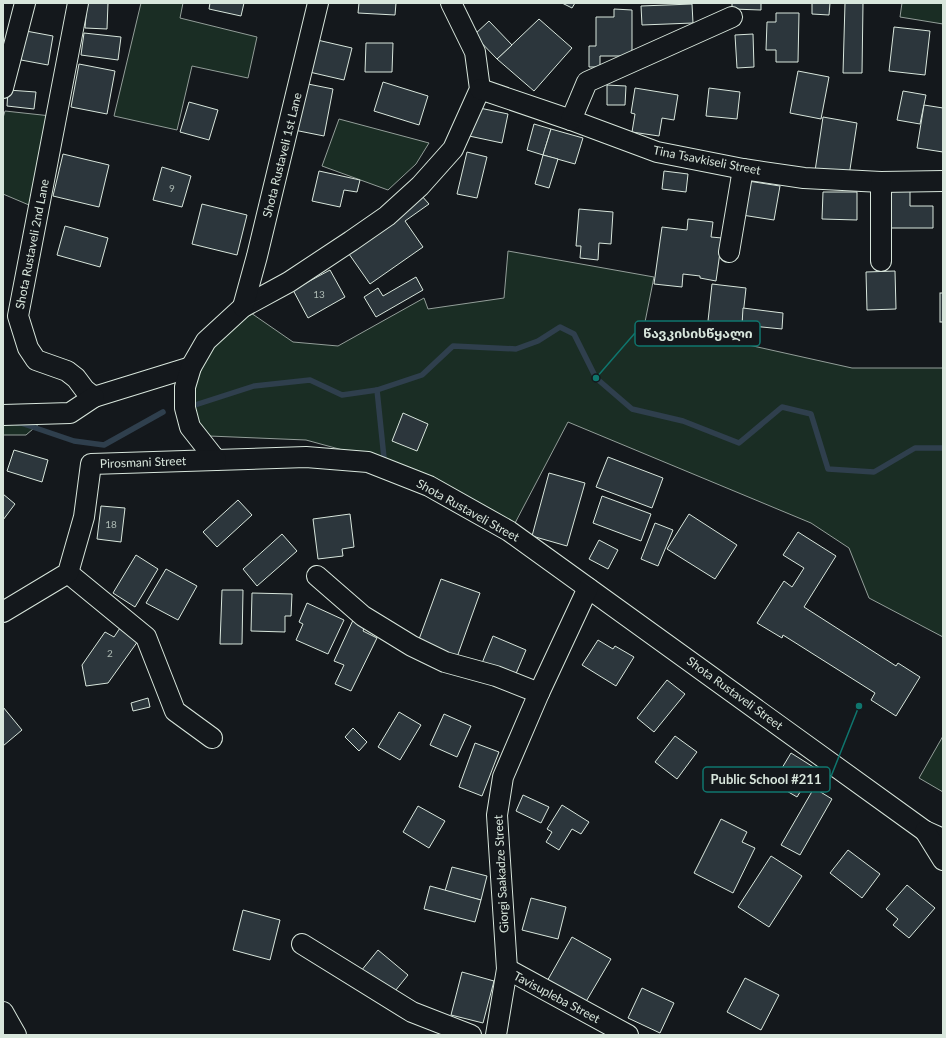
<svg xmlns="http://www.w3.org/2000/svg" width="946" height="1038" font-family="Lato,'Noto Sans Georgian',sans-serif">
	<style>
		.green { fill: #1a2d24; stroke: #939e99 }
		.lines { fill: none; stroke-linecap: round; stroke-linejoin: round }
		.stream { stroke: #2f3f4d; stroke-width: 5.5 }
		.building { fill: #2c363c; stroke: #d8e6dc }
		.minor-casing { stroke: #d8e6dc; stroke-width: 22 }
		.minor { stroke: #14181c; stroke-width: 20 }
		.labels { text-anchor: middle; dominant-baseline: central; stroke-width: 3; stroke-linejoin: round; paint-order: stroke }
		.number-label { font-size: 10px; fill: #adbab4 }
		.street-label { font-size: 12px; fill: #d8e6dc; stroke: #14181c }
		.leader { fill: none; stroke: #0f766e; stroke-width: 1.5 }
		.callout-dot { fill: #0f766e; stroke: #14181c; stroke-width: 1.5 }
		.callout { fill: #14181c; stroke: #0f766e; stroke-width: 1.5 }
		.callout-label { font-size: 13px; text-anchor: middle; font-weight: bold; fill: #d8e6dc }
	</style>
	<rect width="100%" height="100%" fill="#14181c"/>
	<g class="green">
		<polygon points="141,3 183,3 180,18 257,37 248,78 192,66 177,130 114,116"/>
		<polygon points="902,3 943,3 943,24 900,17"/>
		<polygon points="5,111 51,116 29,205 3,194 3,118"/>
		<polygon points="339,119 429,143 416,164 388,190 322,166"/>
		<polygon points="508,251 654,277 645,322 852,368 943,368 943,637 869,598 849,548 811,523 568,422 514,525 372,458 306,440 209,436 192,421 196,365 228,327 251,313 293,342 338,346 424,298 428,309 504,298"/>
		<polygon points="55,410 26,435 3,435 3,411"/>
		<polygon points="943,736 943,792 919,778"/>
	</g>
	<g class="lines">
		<g class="stream">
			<polyline points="377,390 384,458"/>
			<polyline points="195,405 254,386 310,380 342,395 377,390 422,375 453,346 516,349 538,341 560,327 574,334 596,378 632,409 683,421 739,443 782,407 811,414 828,469 874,472 915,448 943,448"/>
			<polyline points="17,423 21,423 74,441 104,445 163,412"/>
		</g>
	</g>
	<g class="building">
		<polygon points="87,3 108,3 107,29 85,28"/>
		<polygon points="210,3 244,3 241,16 209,9"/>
		<polygon points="359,3 396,3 395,15 358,13"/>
		<polygon points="562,3 575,3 572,8"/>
		<polygon points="732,3 761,3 761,10 732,9"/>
		<polygon points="812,3 830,3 829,15 812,14"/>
		<polygon points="845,3 863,3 862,73 843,73"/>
		<polygon points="692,4 693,23 642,25 641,6"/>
		<polygon points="614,9 632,10 632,56 600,56 600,67 589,67 589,46 596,46 596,17 614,17"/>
		<polygon points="776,13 799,13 798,62 776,62 776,50 766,50 767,22 776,22"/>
		<polygon points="539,19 572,48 534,91 497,59"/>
		<polygon points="489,21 512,45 497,59 474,35"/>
		<polygon points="894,27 930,31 925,75 889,71"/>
		<polygon points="26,31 53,36 48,65 21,60"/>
		<polygon points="84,33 121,37 118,60 81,55"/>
		<polygon points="753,34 754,67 737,68 735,35"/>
		<polygon points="313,39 352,48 344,80 305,71"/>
		<polygon points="366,43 393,43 392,72 365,72"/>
		<polygon points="79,64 115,71 107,114 71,107"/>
		<polygon points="798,71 829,77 821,119 790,113"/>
		<polygon points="383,82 428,96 419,125 374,111"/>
		<polygon points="303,83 333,89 324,136 294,130"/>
		<polygon points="607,85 626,86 625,105 607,105"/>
		<polygon points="635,88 678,95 674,120 662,118 659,136 632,132 635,114 631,113"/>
		<polygon points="709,88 740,92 737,119 706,116"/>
		<polygon points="8,90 36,92 34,109 7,106"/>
		<polygon points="903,91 926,95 920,124 897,120"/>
		<polygon points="189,102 218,110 209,140 180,132"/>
		<polygon points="924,105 943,108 943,152 917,148"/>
		<polygon points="475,107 508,114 502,143 469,136"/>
		<polygon points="823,117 857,123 849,176 815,171"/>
		<polygon points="534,124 551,129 543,155 527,150"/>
		<polygon points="551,129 583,138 575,164 543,155"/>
		<polygon points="467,152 487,157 477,198 457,194"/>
		<polygon points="63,154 109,165 99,207 53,196"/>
		<polygon points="543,155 558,159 549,188 535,184"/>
		<polygon points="162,167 191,176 182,207 153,200"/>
		<polygon points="319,171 360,180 357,192 344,190 340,207 312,201"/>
		<polygon points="664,171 688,174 686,192 662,189"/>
		<polygon points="748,181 780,186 774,220 742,215"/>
		<polygon points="886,189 910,189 910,206 933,206 933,228 886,228"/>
		<polygon points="823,192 857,192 857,220 822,219"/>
		<polygon points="421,195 429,204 405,221 423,247 370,284 349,254"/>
		<polygon points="202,204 247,215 237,255 192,244"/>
		<polygon points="579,209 613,212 611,244 599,243 598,260 580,258 581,246 576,246"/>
		<polygon points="688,219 713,222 711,237 722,238 716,281 700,278 700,276 683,274 682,287 654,284 662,227 687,230"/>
		<polygon points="65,226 108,238 100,267 57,255"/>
		<polygon points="330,270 345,297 308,318 293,290"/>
		<polygon points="895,271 896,309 867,310 866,272"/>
		<polygon points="416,277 423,290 376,317 364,297 378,288 383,296"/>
		<polygon points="712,284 746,288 742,325 708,321"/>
		<rect x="940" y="293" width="3" height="29"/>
		<polygon points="743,308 783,313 782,329 742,325"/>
		<polygon points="403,413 428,424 417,451 392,441"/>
		<polygon points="14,450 48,460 42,482 7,471"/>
		<polygon points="608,457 663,478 652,508 596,487"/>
		<polygon points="549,473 585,483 567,546 532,536"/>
		<polygon points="3,494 15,504 3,520"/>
		<polygon points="602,496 651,514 641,541 593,523"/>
		<polygon points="238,500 252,515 217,547 203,532"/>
		<polygon points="101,506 125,508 121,542 97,539"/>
		<polygon points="350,514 354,547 342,549 343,556 318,559 313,519"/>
		<polygon points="689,514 737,545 715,579 667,549"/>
		<polygon points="655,523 673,530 658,566 641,559"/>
		<polygon points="798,532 836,556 804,607 896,666 898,663 920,677 896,716 871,700 875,693 783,635 782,638 757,623 784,581 792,587 804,568 783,555"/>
		<polygon points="282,534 297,551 257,586 243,569"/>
		<polygon points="599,540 618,550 608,569 589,559"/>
		<polygon points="136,555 158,569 135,607 113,593"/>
		<polygon points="166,569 197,586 178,620 146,603"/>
		<polygon points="441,579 480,593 456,660 418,642"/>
		<polygon points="222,590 243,590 242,644 220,644"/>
		<polygon points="252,593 292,594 291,616 285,616 285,632 251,631"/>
		<polygon points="307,603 344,620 328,654 296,640 303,624 299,622"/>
		<polygon points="354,618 366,624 363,631 377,638 351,691 335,684 344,665 334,661"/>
		<polygon points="120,628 138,641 108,683 86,686 82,665 105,632 114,637"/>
		<polygon points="493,636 526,650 515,676 480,668"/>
		<polygon points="598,640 613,649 615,646 634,657 616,686 582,665"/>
		<polygon points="667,680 685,694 654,732 637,718"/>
		<polygon points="148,698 150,707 133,711 131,703"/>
		<polygon points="3,707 22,730 3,746"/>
		<polygon points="399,712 421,725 400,760 378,747"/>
		<polygon points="444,714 471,726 457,757 430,745"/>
		<polygon points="353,728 367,742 359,751 345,737"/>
		<polygon points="675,736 697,752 677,779 655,762"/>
		<polygon points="475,743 499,752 482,796 459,787"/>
		<polygon points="791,753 815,768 797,797 773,783"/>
		<polygon points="814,788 832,799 800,855 781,845"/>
		<polygon points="523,795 549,807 541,823 516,811"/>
		<polygon points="562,805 589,822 581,834 572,829 559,850 546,842 552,832 547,829"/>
		<polygon points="418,806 445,821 429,848 403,832"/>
		<polygon points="721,819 747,832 742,842 755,848 733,893 694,873"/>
		<polygon points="848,850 880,874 862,898 830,873"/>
		<polygon points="771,856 802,876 769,927 738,907"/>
		<polygon points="452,867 487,876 481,900 445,891"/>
		<polygon points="907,885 935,908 909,938 893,925 898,919 886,909"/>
		<polygon points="430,886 481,900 475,922 424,909"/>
		<polygon points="531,898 566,907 558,939 522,930"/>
		<polygon points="243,910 280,920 270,960 233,950"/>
		<polygon points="572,937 611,959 584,1005 546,983"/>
		<polygon points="378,950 408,975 391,996 361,971"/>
		<polygon points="462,972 494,981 483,1023 451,1015"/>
		<polygon points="745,978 779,995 761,1030 727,1012"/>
		<polygon points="642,988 674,1003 660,1033 628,1018"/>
	</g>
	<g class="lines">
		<defs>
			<g id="minor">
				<polyline points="78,3 18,316 28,348 36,360 67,371 76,378 85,390 94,397 191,367"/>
				<polyline points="451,3 475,52 480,89 453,149 420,186 387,216 351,241 289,282 243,307 206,341 191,367 185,387 185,408 190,427 216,460 306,457 368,462 429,486 509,531 925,831 943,839"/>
				<polyline points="3,88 25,3"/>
				<polyline points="480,89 571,120 657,152 743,169 804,178 881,182 943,181"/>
				<polyline points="571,120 587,82 732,17"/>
				<polyline points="881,182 881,261"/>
				<polyline points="729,252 743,169"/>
				<polyline points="243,307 257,256 318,3"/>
				<polyline points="3,415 70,413 94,397"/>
				<polyline points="68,573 146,637 175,711 212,738"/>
				<polyline points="317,576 363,616 412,646 445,662 496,676 539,693"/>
				<polyline points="3,612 68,573 84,517 91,464 216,460"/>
				<polyline points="925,831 943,860"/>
				<polyline points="302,944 412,1012 471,1035"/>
				<polyline points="507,969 628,1035"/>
				<polyline points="3,1012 16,1035"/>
				<polyline points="496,1035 507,969 497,815 503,777 539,693 588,588"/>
			</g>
		</defs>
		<use href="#minor" class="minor-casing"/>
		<use href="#minor" class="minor"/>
	</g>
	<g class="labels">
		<g class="number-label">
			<text x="172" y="188">9</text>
			<text x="319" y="294">13</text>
			<text x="111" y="524">18</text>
			<text x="110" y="653">2</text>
		</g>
		<g class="street-label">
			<text transform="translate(282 155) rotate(-76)">Shota Rustaveli 1st Lane</text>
			<text transform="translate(707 160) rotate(11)">Tina Tsavkiseli Street</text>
			<text transform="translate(32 244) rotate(-79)">Shota Rustaveli 2nd Lane</text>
			<text transform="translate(143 462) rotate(-2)">Pirosmani Street</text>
			<text transform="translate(468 510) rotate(29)">Shota Rustaveli Street</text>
			<text transform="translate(735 693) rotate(36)">Shota Rustaveli Street</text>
			<text transform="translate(501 874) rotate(-93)">Giorgi Saakadze Street</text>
			<text transform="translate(557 997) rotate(28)">Tavisupleba Street</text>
		</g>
	</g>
	<path class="leader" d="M596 378L635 333M859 706L830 779"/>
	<g class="callout-dot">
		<circle cx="596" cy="378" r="4"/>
		<circle cx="859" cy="706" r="4"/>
	</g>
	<g class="callout">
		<rect x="635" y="321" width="125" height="25" rx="4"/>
		<rect x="703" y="767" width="127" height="25" rx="4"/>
	</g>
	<g class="callout-label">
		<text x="698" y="338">წავკისისწყალი</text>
		<text x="766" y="784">Public School #211</text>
	</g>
	<rect width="946" height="1038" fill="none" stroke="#d8e6dc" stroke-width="8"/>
</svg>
